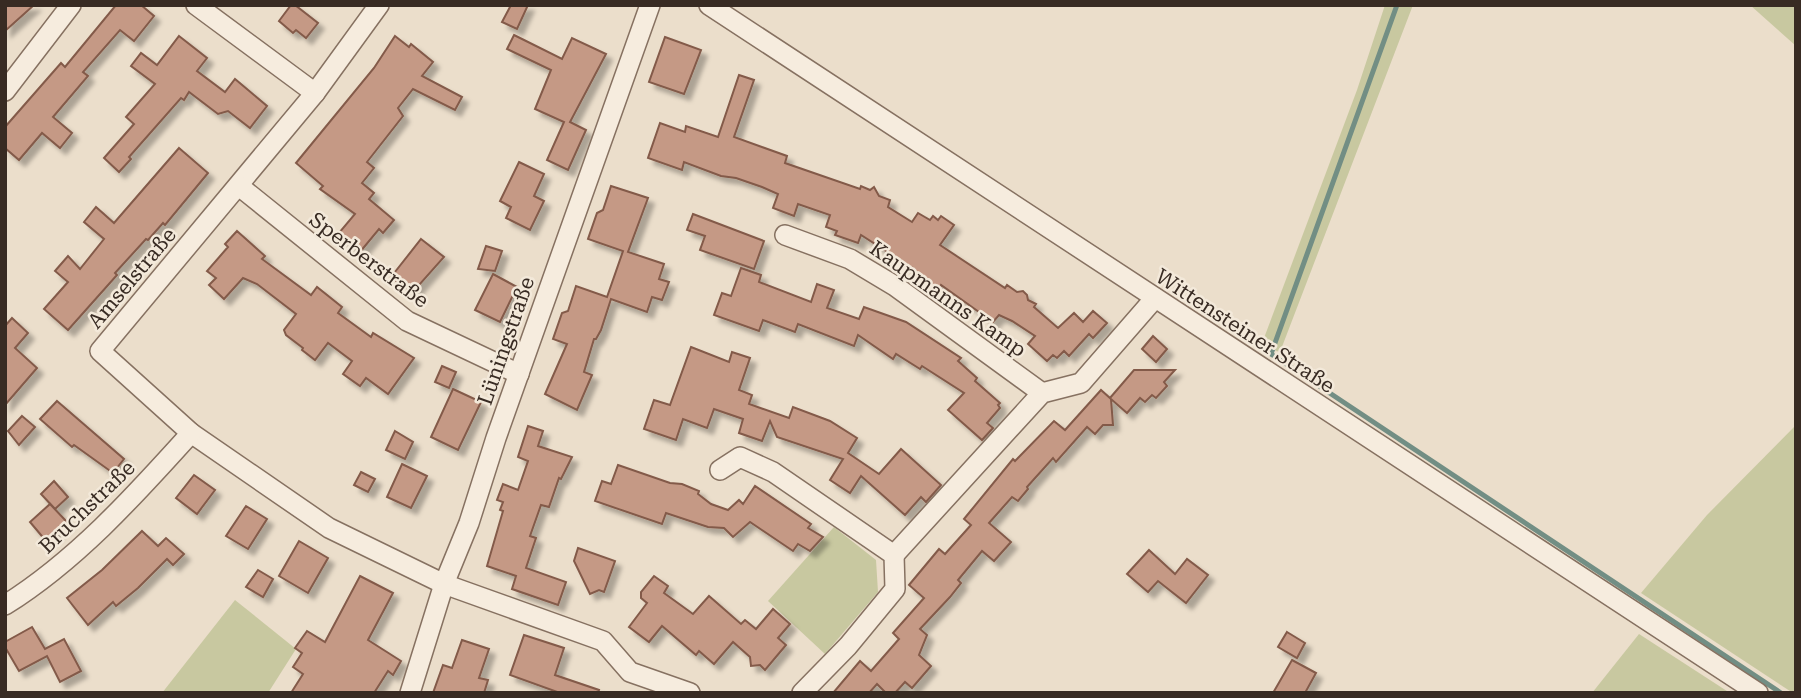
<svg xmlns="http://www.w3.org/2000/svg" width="1801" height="698" font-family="'Roboto Serif',serif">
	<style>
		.green { fill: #c8c8a0 }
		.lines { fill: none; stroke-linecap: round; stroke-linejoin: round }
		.stream { stroke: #728e84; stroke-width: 5 }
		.building { fill: #c59985; stroke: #835a49; stroke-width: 2; filter: url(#shadow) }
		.minor-casing { stroke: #867161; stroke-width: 22 }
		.minor { stroke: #f6ecde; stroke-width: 19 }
		.labels { text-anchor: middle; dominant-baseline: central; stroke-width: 5; stroke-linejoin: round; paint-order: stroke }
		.street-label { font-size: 21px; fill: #382b23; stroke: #f3e9da }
	</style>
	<defs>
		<filter id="shadow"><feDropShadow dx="6" dy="6" stdDeviation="2" flood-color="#0004"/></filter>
	</defs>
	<rect width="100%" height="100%" fill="#ebdecb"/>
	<g class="green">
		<polygon points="1385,5 1413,5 1280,352 1261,346 1357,90"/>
		<polygon points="1750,5 1796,5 1796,46"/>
		<polygon points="1796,425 1796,693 1793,693 1641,593 1707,515"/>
		<polygon points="834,527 876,560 878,592 825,654 768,601"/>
		<polygon points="235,600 296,649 268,693 162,693"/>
		<polygon points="1639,634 1730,693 1592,693"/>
	</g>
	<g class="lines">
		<polyline class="stream" points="1397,5 1271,354 1781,693"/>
	</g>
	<g class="building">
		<polygon points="5,5 34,5 5,31"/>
		<polygon points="116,5 141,5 154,16 134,41 120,30 83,72 88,76 53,117 72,133 60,148 42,133 19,160 5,148 5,127 61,63 65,67"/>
		<polygon points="291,5 295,5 318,23 306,38 296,30 293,33 279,21"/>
		<polygon points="511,5 528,5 517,29 502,22"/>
		<polygon points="514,35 562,59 572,38 606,54 570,122 586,130 568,170 547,160 564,122 535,109 551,70 507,49"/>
		<polygon points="179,36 207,58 197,71 225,92 235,79 267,106 250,128 228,111 218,114 189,92 184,100 181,98 129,157 131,159 119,172 104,158 134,124 126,117 155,84 131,66 141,53 157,65"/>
		<polygon points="395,36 409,47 411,44 433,62 422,76 462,97 455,110 413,89 398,108 403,116 367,162 374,168 362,183 374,193 369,199 394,220 383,233 379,229 360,252 338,234 355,214 320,189 323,186 296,163 374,68"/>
		<polygon points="665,37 701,50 684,94 649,82"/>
		<polygon points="739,75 754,80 734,137 787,156 785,163 860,189 861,186 870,190 874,187 879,196 890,200 888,207 912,222 918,213 930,220 933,216 938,220 941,216 954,225 940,245 1005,288 1007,285 1017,292 1023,291 1027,295 1028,300 1036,304 1034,307 1058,328 1074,313 1083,322 1093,311 1107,323 1093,338 1089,334 1069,356 1064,351 1057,358 1053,355 1047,361 1028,344 1035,336 1012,321 999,315 993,322 941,285 938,290 912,273 914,269 861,235 858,243 835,235 837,231 826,227 830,215 798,204 794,216 773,208 778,194 762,187 736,178 721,176 684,162 682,170 648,158 660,123 685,132 686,126 718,137"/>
		<polygon points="179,148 208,173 165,225 163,223 148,240 146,239 115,273 117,275 68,330 44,309 68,282 55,271 68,256 80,269 104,239 84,222 96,207 114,223"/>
		<polygon points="519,162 544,174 534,196 544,201 530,230 506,218 511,207 500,201"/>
		<polygon points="611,186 648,198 628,252 664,264 659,279 669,282 662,300 652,297 647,312 611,299 601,330 596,339 594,339 584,372 592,375 577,410 545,394 567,344 553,339 562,313 568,311 576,286 607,297 623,251 588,239 597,213 603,210"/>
		<polygon points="693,214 764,241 754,269 700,250 705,236 687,230"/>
		<polygon points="237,231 265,256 262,259 311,295 317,287 342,307 338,313 371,337 373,333 414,358 388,394 366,378 360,386 343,374 352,361 328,343 315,360 302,350 303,348 286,335 284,330 296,314 257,284 243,278 224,299 209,285 216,278 207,271 228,247 225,244"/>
		<polygon points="421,239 444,257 412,293 391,277"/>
		<polygon points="486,246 502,251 495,271 478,269"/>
		<polygon points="741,268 761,275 759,282 811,302 817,284 834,290 827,308 859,319 864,307 906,322 961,358 958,361 977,378 975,381 1000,403 998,405 1000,408 987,423 993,428 982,440 948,410 964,393 922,366 920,369 896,354 893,359 858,335 854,346 798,324 795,332 763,320 759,331 714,315 722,293 731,296"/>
		<polygon points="493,274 517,287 500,322 475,310"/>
		<polygon points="12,318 28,333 15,348 37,368 5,405 5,326"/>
		<polygon points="1153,336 1167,349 1156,362 1142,349"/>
		<polygon points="691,347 729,362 732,352 750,358 739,390 752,395 749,404 789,418 793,407 830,421 857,438 848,453 879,474 901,449 941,485 926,502 921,497 905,515 861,476 850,493 830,480 843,459 777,437 770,421 762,441 739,433 743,419 714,409 707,428 683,419 676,440 644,429 654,400 670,405"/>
		<polygon points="442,366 456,372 449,388 435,382"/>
		<polygon points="1134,370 1175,370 1164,382 1167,386 1156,398 1152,395 1145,402 1140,398 1127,413 1111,399 1113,425 1103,425 1095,434 1087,427 1056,462 1053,458 1027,487 1028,489 1018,501 1012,497 989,523 1011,542 994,561 982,551 958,580 961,583 950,597 920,629 927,635 919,655 931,666 912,688 905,682 895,693 886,693 877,684 869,693 833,693 860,661 871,671 899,639 893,633 924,598 909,585 939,549 945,554 971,525 964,519 1013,459 1015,461 1054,421 1065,430 1101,390 1110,398"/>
		<polygon points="453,389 481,402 458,450 431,437"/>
		<polygon points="57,401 124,459 113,473 74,445 72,447 40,419"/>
		<polygon points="22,416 35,427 19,445 8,431"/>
		<polygon points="528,426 543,431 538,446 572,457 561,479 559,478 549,507 541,505 530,536 536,538 526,568 566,582 558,605 512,589 516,576 487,566 503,511 500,510 503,502 497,500 503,484 518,490 528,461 518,457"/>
		<polygon points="395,431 413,442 405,459 386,450"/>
		<polygon points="402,464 427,476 411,508 387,497"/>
		<polygon points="618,465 670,483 682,484 699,491 698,494 711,504 728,510 739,500 743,504 755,486 811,524 808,528 823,537 810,551 798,544 793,551 750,522 733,537 724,528 708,527 666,513 662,524 595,501 602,481 611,484"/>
		<polygon points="361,472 375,479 368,492 354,485"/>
		<polygon points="194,475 215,490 197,514 176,498"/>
		<polygon points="54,481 68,497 55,509 41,494"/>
		<polygon points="50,504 67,522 46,541 30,522"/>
		<polygon points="246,506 267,519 248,549 226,536"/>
		<polygon points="142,531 158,546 166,538 184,554 173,565 167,559 138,588 116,606 113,602 88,625 67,598 102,570"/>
		<polygon points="299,541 328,558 308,593 279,576"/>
		<polygon points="578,548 615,561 604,592 599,590 590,594 574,561"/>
		<polygon points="1149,550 1175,574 1187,559 1208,575 1186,603 1158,581 1148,592 1127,574"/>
		<polygon points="258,570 273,579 263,597 246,587"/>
		<polygon points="360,576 393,593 368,640 401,661 393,675 388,671 374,693 291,693 303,674 293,667 302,653 295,648 307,631 325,642"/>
		<polygon points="654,576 668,586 664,593 693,614 709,596 741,624 745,620 756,629 773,609 790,624 778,638 786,645 765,670 760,665 751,666 750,657 733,642 714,664 699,651 696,655 662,626 649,642 629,627 647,603 641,598 641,592"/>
		<polygon points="32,627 45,649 64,639 81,671 60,682 47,656 19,671 5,647 5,642"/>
		<polygon points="1287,632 1305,643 1297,658 1278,647"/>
		<polygon points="524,635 564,648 555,675 599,690 598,693 560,693 510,675"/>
		<polygon points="462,640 489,649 479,678 488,680 484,693 433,693 443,665 452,668"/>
		<polygon points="1292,660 1316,673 1305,693 1273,693"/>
	</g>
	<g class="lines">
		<defs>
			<g id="minor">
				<polyline points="196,5 315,93"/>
				<polyline points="379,5 315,93 100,351 191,433 329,528 444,584 603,641 630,672 690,693"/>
				<polyline points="709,5 1758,693"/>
				<polyline points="5,91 71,5"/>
				<polyline points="239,186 407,321 519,374"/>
				<polyline points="785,235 850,259 895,286 1042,393"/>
				<polyline points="720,470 740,457 773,472 894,555 895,589 848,646 802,693"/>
				<polyline points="894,555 1042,393 1081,383 1155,298"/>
				<path d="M5 605C77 560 135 495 191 433"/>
				<polyline points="410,693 444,584 469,523 496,438 650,5"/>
			</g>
		</defs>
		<use href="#minor" class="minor-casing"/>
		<use href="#minor" class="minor"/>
	</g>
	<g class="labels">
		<g class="street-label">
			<text transform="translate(369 260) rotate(37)">Sperberstraße</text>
			<text transform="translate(132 278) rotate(-50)">Amselstraße</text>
			<text transform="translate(948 299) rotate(35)">Kaupmanns Kamp</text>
			<text transform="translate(1245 331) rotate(33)">Wittensteiner Straße</text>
			<text transform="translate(506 341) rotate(-71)">Lüningstraße</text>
			<text transform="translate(87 507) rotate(-44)">Bruchstraße</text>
		</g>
	</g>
	<rect width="1801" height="698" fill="none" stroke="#382b23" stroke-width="14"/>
</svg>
